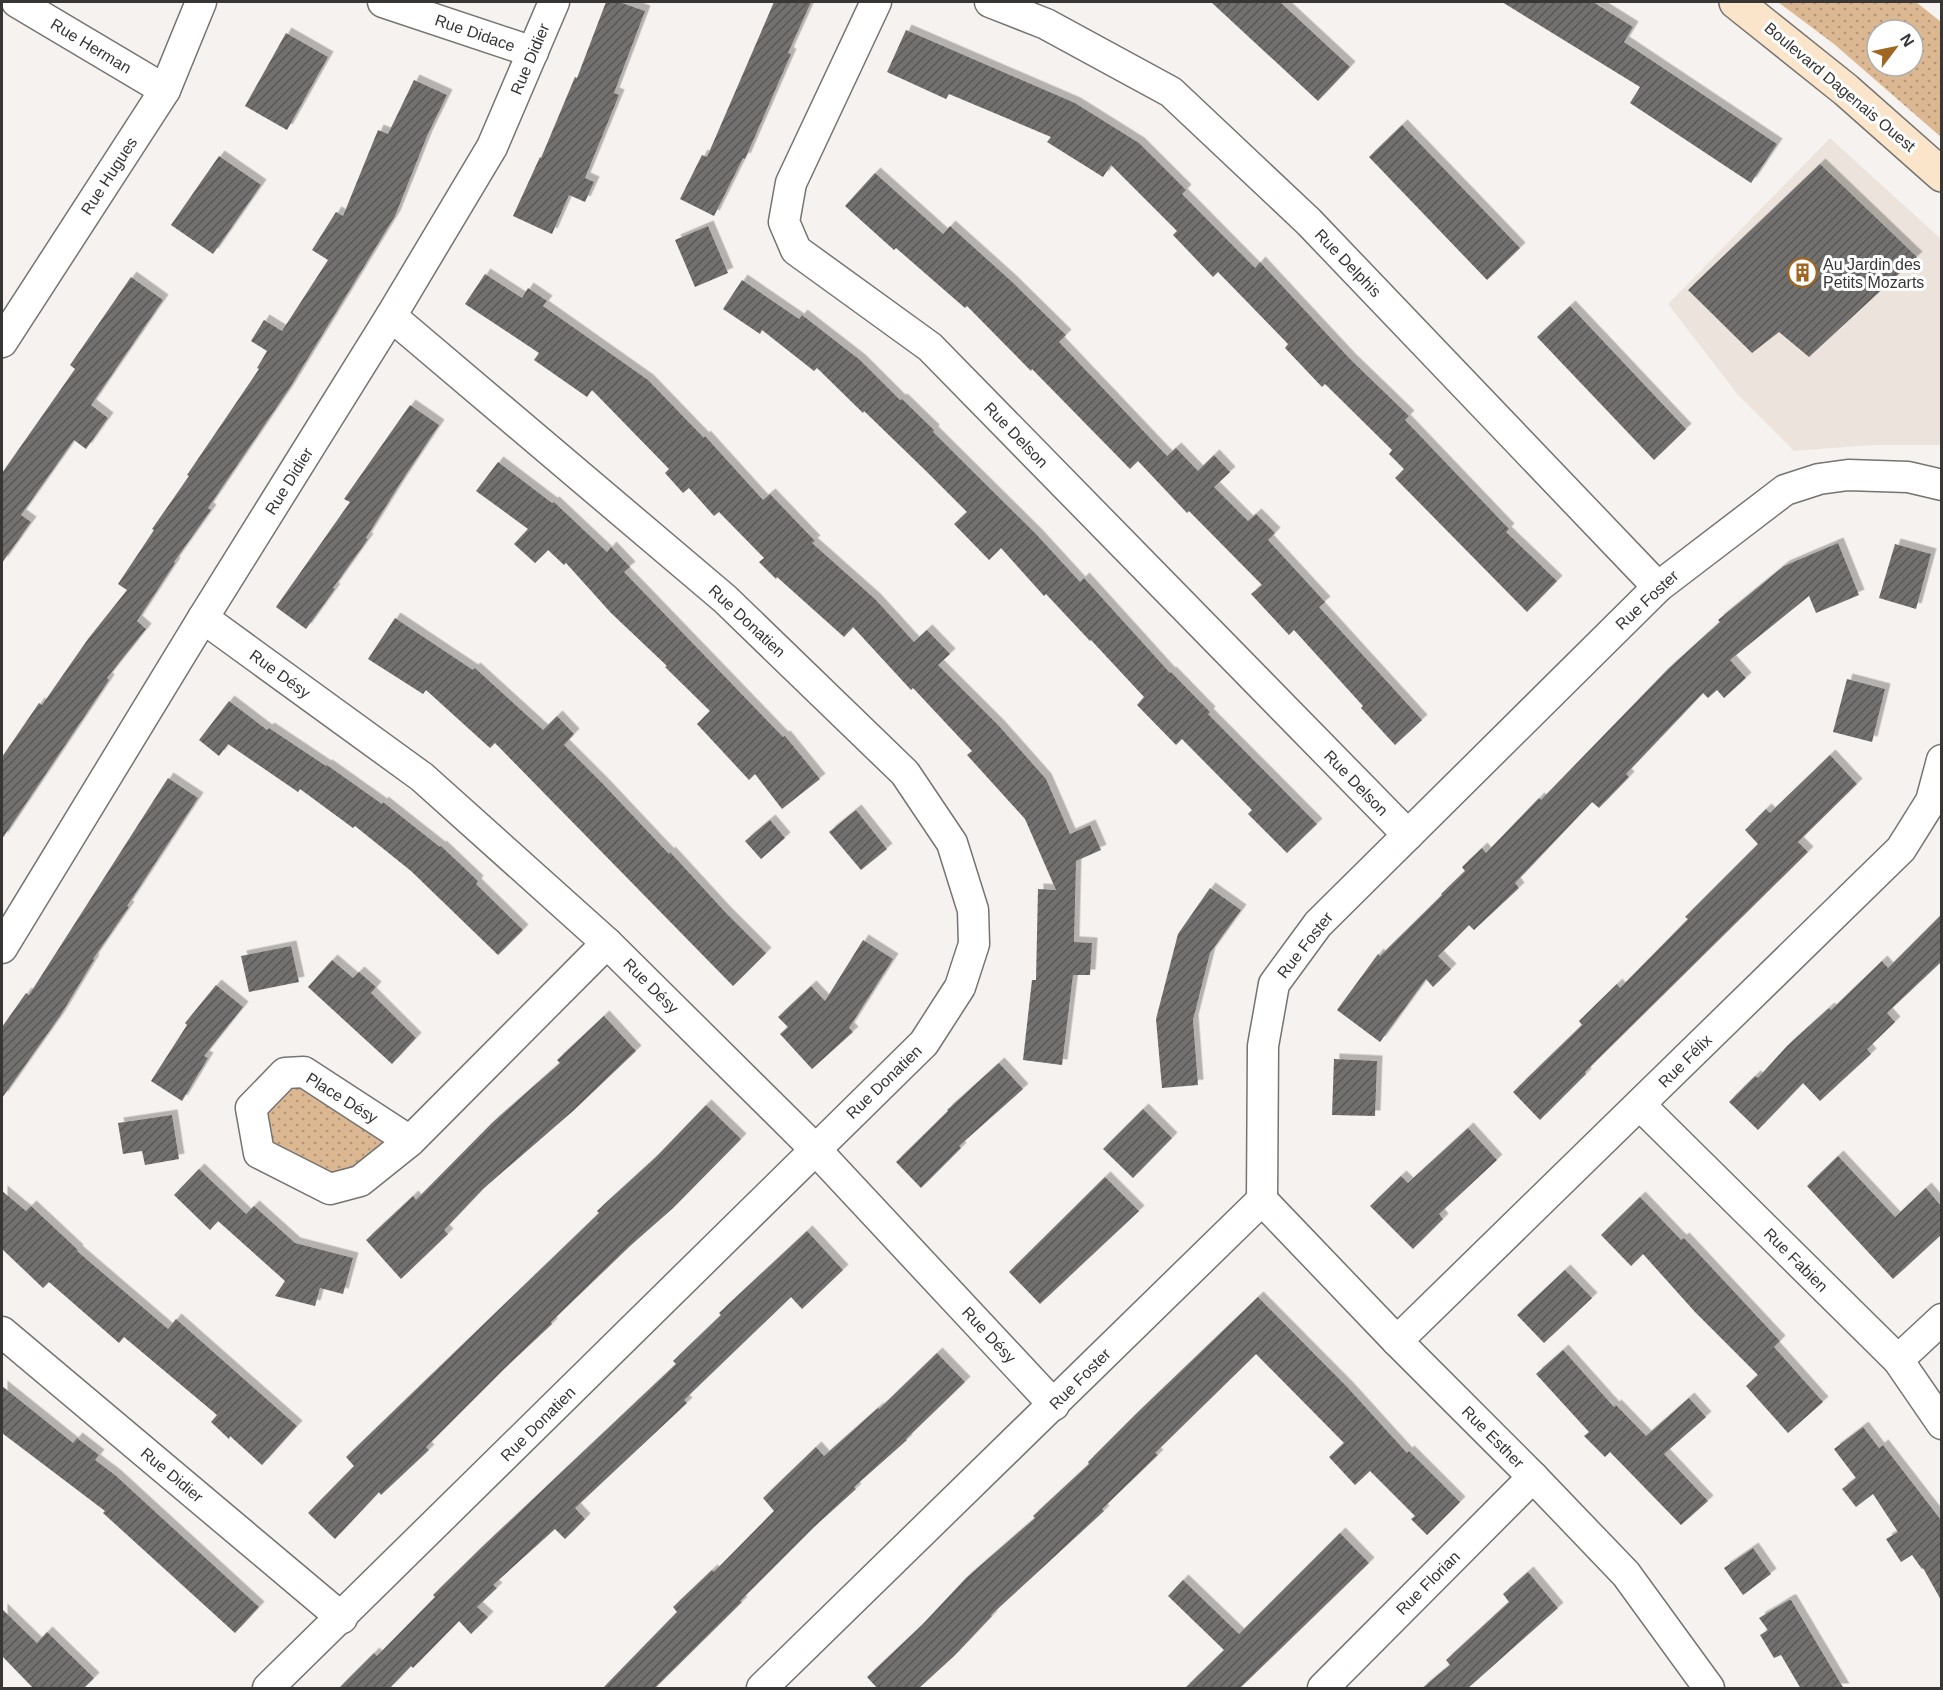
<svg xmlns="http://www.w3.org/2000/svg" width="1943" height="1690" font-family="Arial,sans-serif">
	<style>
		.built { fill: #ece4dc }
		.grass { fill: url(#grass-dots); fill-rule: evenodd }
		.building { fill: url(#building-hatch); filter: url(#shadow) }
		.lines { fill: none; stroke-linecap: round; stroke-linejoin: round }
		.street-casing { stroke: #767471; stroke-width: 33 }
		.secondary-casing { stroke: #767471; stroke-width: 36 }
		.street { stroke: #fff; stroke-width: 30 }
		.secondary { stroke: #fae5cb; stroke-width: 33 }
		.labels { text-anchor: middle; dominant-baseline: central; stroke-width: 6; stroke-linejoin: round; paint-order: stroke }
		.street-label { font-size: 16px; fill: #373635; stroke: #fff }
		.poi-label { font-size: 16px; fill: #373635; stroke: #fff; text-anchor: start }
	</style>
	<defs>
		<pattern id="grass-dots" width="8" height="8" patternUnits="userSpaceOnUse" patternTransform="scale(1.5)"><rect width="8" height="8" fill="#dcb892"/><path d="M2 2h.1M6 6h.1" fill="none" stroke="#b39678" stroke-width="1.8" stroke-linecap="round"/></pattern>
		<pattern id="building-hatch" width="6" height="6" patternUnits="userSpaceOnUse" patternTransform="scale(1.5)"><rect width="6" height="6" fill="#73716f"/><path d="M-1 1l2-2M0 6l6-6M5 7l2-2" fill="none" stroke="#5a5957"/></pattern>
		<filter id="shadow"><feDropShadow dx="5.5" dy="-5.5" stdDeviation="0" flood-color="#0004"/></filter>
	</defs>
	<rect width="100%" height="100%" fill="#f5f2ef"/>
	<polygon class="built" points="1830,138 1941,239 1941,445 1873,445 1794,451 1738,395 1668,304"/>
	<g class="grass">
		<path d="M1778 2H1916L1941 22V137L1834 44ZM1877 30H1913V66H1877Z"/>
		<polygon points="285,1073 410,1141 360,1181 259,1153 251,1108"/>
	</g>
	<g class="building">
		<polygon points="606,2 619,2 645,11 614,93 619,95 585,178 594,182 585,202 569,195 552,234 513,216 540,157 541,158 575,77 577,78"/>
		<polygon points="774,2 811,2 788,53 791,54 745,159 743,158 714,216 680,199 702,155 707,157"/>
		<polygon points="1211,2 1280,2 1350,67 1318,101"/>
		<polygon points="1502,2 1593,2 1633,27 1624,42 1777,144 1751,183 1630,103 1640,87"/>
		<polygon points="906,30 1075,103 1139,143 1186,190 1182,194 1255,268 1260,262 1350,359 1409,416 1405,420 1509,529 1506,532 1557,581 1527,612 1395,478 1404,469 1389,454 1392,450 1325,384 1322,387 1285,348 1288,344 1218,272 1213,277 1173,235 1177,231 1111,165 1103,177 1047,142 1051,137 949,94 946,99 887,72"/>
		<polygon points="286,33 328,57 287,130 245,106"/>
		<polygon points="414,80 447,95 427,136 395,216 289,389 208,508 211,510 174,562 175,563 137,621 146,629 107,678 109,680 2,839 2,757 39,703 42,705 88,639 127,590 118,584 154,530 152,529 189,476 187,475 259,369 257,368 267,351 251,341 264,320 282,331 328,260 312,250 336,212 343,216 378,130 388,134"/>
		<polygon points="1402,125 1520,248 1487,280 1369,157"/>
		<polygon points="219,156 261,185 213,254 171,225"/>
		<polygon points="1820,164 1917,257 1809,357 1779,332 1752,353 1688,290"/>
		<polygon points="875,173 943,234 950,226 1010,280 1066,335 1059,342 1167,456 1176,448 1198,471 1214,455 1230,472 1214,487 1248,521 1256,514 1275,533 1268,540 1325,602 1319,607 1422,720 1395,745 1361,708 1363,706 1294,630 1289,635 1251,594 1262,585 1189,511 1187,513 1138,461 1130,469 1032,369 1031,371 967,306 965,308 896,248 894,250 845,206"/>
		<polygon points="708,226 728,273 695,287 675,240"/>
		<polygon points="485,274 522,298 528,288 547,301 543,306 648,380 704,438 705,436 763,500 770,494 815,541 812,543 875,599 914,642 927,630 950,654 938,665 999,726 1046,779 1070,834 1090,825 1101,850 1076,861 1074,942 1092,943 1090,975 1073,975 1062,1065 1023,1060 1032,980 1036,980 1038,889 1056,890 1025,819 967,755 972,751 913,688 911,690 853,627 844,637 777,577 776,579 759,562 764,558 719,512 714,516 689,488 683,493 665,473 669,469 592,390 587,397 534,360 539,353 465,304"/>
		<polygon points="131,277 163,300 91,405 108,418 86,449 74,440 21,515 31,522 2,563 2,473 75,369 70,365"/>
		<polygon points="742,280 799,319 802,315 860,360 900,400 902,399 934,430 933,432 1036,534 1080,582 1084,578 1170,673 1171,672 1210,712 1208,714 1317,824 1287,853 1248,814 1252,810 1182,739 1176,745 1137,705 1144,697 1091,640 1090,641 1046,594 1044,596 1001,548 989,560 954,524 967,512 925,470 864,411 863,413 817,368 814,371 762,330 760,334 723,309"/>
		<polygon points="1570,306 1686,429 1654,460 1537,337"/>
		<polygon points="410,405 439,425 401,482 366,538 368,539 333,588 335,589 306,629 276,607 350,502 344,499"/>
		<polygon points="498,462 552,503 554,502 607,552 611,547 630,567 624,572 783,737 785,736 820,779 782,809 755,774 749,780 697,724 710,711 665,667 667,666 611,613 566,563 564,565 548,550 535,563 514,544 528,529 476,491"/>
		<polygon points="1838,543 1859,595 1816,613 1809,596 1730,660 1746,678 1724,698 1717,690 1708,698 1703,693 1626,774 1629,777 1599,808 1592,802 1515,883 1519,888 1474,930 1469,925 1438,956 1451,969 1433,987 1426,979 1380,1042 1337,1010 1378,954 1380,956 1442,895 1441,894 1465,871 1462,867 1482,848 1486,853 1539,798 1541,800 1668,669 1720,622 1718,620 1784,566"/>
		<polygon points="1895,544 1931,554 1916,609 1879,598"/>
		<polygon points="395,618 473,670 475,668 543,730 557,716 574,734 564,745 603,784 669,854 670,852 726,913 766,953 733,986 495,743 490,748 426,690 423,694 368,659"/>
		<polygon points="1847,679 1885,689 1872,742 1833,732"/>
		<polygon points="229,701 267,730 269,728 326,766 327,765 382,804 383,802 440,847 441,846 478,881 476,884 523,930 498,955 411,871 355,826 353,828 300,789 298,792 228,744 219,756 199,740"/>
		<polygon points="1830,755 1857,784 1798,842 1808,852 1585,1072 1586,1074 1540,1120 1513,1092 1582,1025 1579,1021 1617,984 1620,988 1688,919 1685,917 1758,844 1745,830 1766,809 1770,813"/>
		<polygon points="168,778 198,798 127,906 129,907 93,959 94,960 60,1016 2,1098 2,1027 26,993 29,995"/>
		<polygon points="856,810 887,849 861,870 829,832"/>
		<polygon points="770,820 785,838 761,859 745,841"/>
		<polygon points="1210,888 1241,910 1210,953 1193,1020 1198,1085 1162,1088 1156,1019 1178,934"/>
		<polygon points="1941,915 1941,962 1887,1013 1895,1022 1867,1049 1871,1054 1820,1101 1803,1083 1758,1130 1729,1102 1755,1076 1758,1078 1787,1046 1829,1008 1831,1010 1882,961 1888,968"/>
		<polygon points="863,940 893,959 849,1028 853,1032 812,1069 780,1034 788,1027 778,1017 811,986 825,1001"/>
		<polygon points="291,946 299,982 249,992 241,956"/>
		<polygon points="332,960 353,978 359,972 376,987 371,993 416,1038 392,1064 308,987"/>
		<polygon points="216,985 243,1007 204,1056 208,1058 182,1101 151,1081 187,1025 185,1023"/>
		<polygon points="604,1016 636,1051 573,1111 483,1189 444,1230 448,1234 401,1279 366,1240 413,1196 416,1200 492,1123 560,1063 557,1060"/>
		<polygon points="1334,1059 1377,1061 1375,1116 1332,1115"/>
		<polygon points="999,1063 1023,1089 959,1146 961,1148 921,1188 896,1162 948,1111 947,1110"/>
		<polygon points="706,1105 741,1139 672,1209 630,1246 551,1322 552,1324 504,1369 426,1447 429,1450 381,1495 379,1492 335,1539 308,1513 354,1466 346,1457 599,1213 597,1211 656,1157"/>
		<polygon points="1143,1109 1172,1138 1133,1178 1103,1149"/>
		<polygon points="172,1115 179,1159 145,1165 142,1151 123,1154 118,1123"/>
		<polygon points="1468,1128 1497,1160 1439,1214 1443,1219 1413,1249 1370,1206 1401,1176 1408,1183"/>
		<polygon points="1838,1156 1895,1217 1926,1188 1941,1206 1941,1235 1893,1279 1807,1186"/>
		<polygon points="199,1169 246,1214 254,1206 295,1243 353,1258 343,1294 320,1288 315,1306 275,1296 285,1281 218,1221 210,1230 174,1195"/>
		<polygon points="1105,1177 1139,1211 1040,1304 1009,1272"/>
		<polygon points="2,1191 26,1211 31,1206 78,1250 77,1251 168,1329 176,1319 297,1426 262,1465 230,1436 229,1439 211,1422 217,1415 124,1337 119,1343 49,1282 43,1288 2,1249"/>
		<polygon points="1640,1197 1681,1240 1684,1238 1780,1341 1774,1347 1823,1402 1788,1433 1746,1386 1758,1375 1695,1312 1643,1254 1631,1266 1601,1235"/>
		<polygon points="807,1231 843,1270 802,1309 791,1297 684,1400 687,1403 575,1508 585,1519 565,1539 555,1529 493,1585 497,1588 477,1607 488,1617 471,1634 459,1621 413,1668 411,1666 389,1689 338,1689 374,1653 377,1656 435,1597 433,1595 481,1548 676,1364 673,1361 721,1315 719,1313"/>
		<polygon points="1565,1270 1592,1298 1544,1343 1517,1315"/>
		<polygon points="1258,1297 1348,1388 1407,1453 1409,1451 1460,1502 1427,1535 1411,1519 1415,1516 1370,1471 1355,1485 1329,1457 1344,1443 1256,1354 1155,1453 1158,1455 1102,1509 1104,1511 991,1615 992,1616 954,1656 918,1689 878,1689 867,1677 922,1625 966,1578 1035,1518 1033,1516 1089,1464 1088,1462 1137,1413"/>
		<polygon points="1563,1350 1614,1407 1616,1405 1646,1436 1689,1398 1706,1417 1664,1454 1708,1501 1681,1525 1610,1452 1605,1457 1584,1436 1589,1432 1536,1374"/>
		<polygon points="937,1353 965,1382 906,1439 907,1440 854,1487 856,1489 813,1528 740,1601 742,1602 654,1689 602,1689 677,1612 673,1607 712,1570 714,1572 774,1511 763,1498 816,1447 824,1456 878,1408 879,1409"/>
		<polygon points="2,1386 73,1443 77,1438 99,1455 95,1460 115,1475 259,1607 235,1633 103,1513 105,1511 2,1433"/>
		<polygon points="1863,1427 1879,1448 1883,1445 1941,1520 1941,1600 1923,1568 1922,1569 1912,1555 1901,1562 1886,1539 1898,1532 1873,1494 1856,1507 1842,1489 1856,1478 1834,1449"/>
		<polygon points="1340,1533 1369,1563 1239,1689 1184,1689 1224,1650 1168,1596 1183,1580 1239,1634"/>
		<polygon points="1753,1548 1771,1574 1743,1595 1724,1568"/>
		<polygon points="1528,1572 1558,1608 1467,1689 1421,1689 1450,1665 1446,1660 1509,1602 1503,1594"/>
		<polygon points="1789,1600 1791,1600 1844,1689 1801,1689 1781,1655 1774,1658 1760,1635 1768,1630 1759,1618"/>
		<polygon points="2,1609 37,1643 47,1632 94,1678 83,1689 34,1689 2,1656"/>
	</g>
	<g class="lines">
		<defs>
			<g id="street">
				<polyline points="17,2 165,90"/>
				<polyline points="383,2 533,52"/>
				<polyline points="876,2 791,183 784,222 796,250 930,347 1408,835"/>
				<polyline points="990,2 1046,24 1171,92 1309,222 1658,587"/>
				<polyline points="2,342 165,90 201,2"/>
				<polyline points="203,618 422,777 607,943 815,1149 1054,1405"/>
				<polyline points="2,948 203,618 391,316 492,147 554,2"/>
				<polyline points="1640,1105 1898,1360 1942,1424"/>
				<polyline points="410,1141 304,1072 285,1073 251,1108 259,1153 330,1189 360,1181 410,1141 607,943"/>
				<polyline points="1262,1200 1397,1341 1533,1477 1626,1574 1709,1688"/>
				<polyline points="2,1332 342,1618"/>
				<polyline points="1397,1341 1901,849 1931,801 1942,760"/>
				<polyline points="1898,1360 1942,1319"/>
				<polyline points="268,1688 924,1043 960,987 974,944 973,910 952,843 905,773 725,599 391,316"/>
				<polyline points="762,1688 1262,1200 1263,1046 1274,984 1318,924 1658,587 1785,490 1819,479 1848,475 1908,477 1942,485"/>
				<polyline points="1323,1688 1533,1477"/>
			</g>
			<polyline id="secondary" points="1736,2 1846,90 1942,175"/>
		</defs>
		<use href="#street" class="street-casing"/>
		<use href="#secondary" class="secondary-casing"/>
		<use href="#street" class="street"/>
		<use href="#secondary" class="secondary"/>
	</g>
	<defs>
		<symbol id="building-ring" viewBox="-11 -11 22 22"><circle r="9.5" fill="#fff" stroke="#9e6722" stroke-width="1.5"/><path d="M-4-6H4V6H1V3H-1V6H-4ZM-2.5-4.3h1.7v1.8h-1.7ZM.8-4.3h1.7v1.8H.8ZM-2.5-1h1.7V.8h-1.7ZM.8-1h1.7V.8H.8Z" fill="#9e6722"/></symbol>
	</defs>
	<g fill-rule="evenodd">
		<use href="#building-ring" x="1786" y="256" width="33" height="33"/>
	</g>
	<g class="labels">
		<g class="street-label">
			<text transform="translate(475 33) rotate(19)">Rue Didace</text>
			<text transform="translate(91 46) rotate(31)">Rue Herman</text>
			<text transform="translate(530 59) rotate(-67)">Rue Didier</text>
			<text transform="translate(1840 87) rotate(40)">Boulevard Dagenais Ouest</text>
			<text transform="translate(109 176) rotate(-57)">Rue Hugues</text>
			<text transform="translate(1348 263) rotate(46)">Rue Delphis</text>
			<text transform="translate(1016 435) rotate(46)">Rue Delson</text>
			<text transform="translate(289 481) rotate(-58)">Rue Didier</text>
			<text transform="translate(1647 600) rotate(-43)">Rue Foster</text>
			<text transform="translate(747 621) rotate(43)">Rue Donatien</text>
			<text transform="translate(280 674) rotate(36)">Rue Désy</text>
			<text transform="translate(1356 783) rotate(46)">Rue Delson</text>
			<text transform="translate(1305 945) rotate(-52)">Rue Foster</text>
			<text transform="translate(651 986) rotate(45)">Rue Désy</text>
			<text transform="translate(1685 1061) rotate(-45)">Rue Félix</text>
			<text transform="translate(884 1082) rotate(-44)">Rue Donatien</text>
			<text transform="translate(342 1098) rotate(32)">Place Désy</text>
			<text transform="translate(1796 1260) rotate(45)">Rue Fabien</text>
			<text transform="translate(989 1335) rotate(47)">Rue Désy</text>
			<text transform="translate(1080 1379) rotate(-45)">Rue Foster</text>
			<text transform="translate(538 1424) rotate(-45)">Rue Donatien</text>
			<text transform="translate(1493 1437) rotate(45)">Rue Esther</text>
			<text transform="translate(172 1475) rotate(40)">Rue Didier</text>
			<text transform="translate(1428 1583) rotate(-45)">Rue Florian</text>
		</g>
		<g class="poi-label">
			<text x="1823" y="264">Au Jardin des<tspan x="1823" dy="18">Petits Mozarts</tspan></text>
		</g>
	</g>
	<rect width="1943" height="1690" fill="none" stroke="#373635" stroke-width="6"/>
	<g transform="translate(1895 48) rotate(58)"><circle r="28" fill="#ffffff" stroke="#afafae" stroke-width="1.5"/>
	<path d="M0-4.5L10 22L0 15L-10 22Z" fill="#9e6722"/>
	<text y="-9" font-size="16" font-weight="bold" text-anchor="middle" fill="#373635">N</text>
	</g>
</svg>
